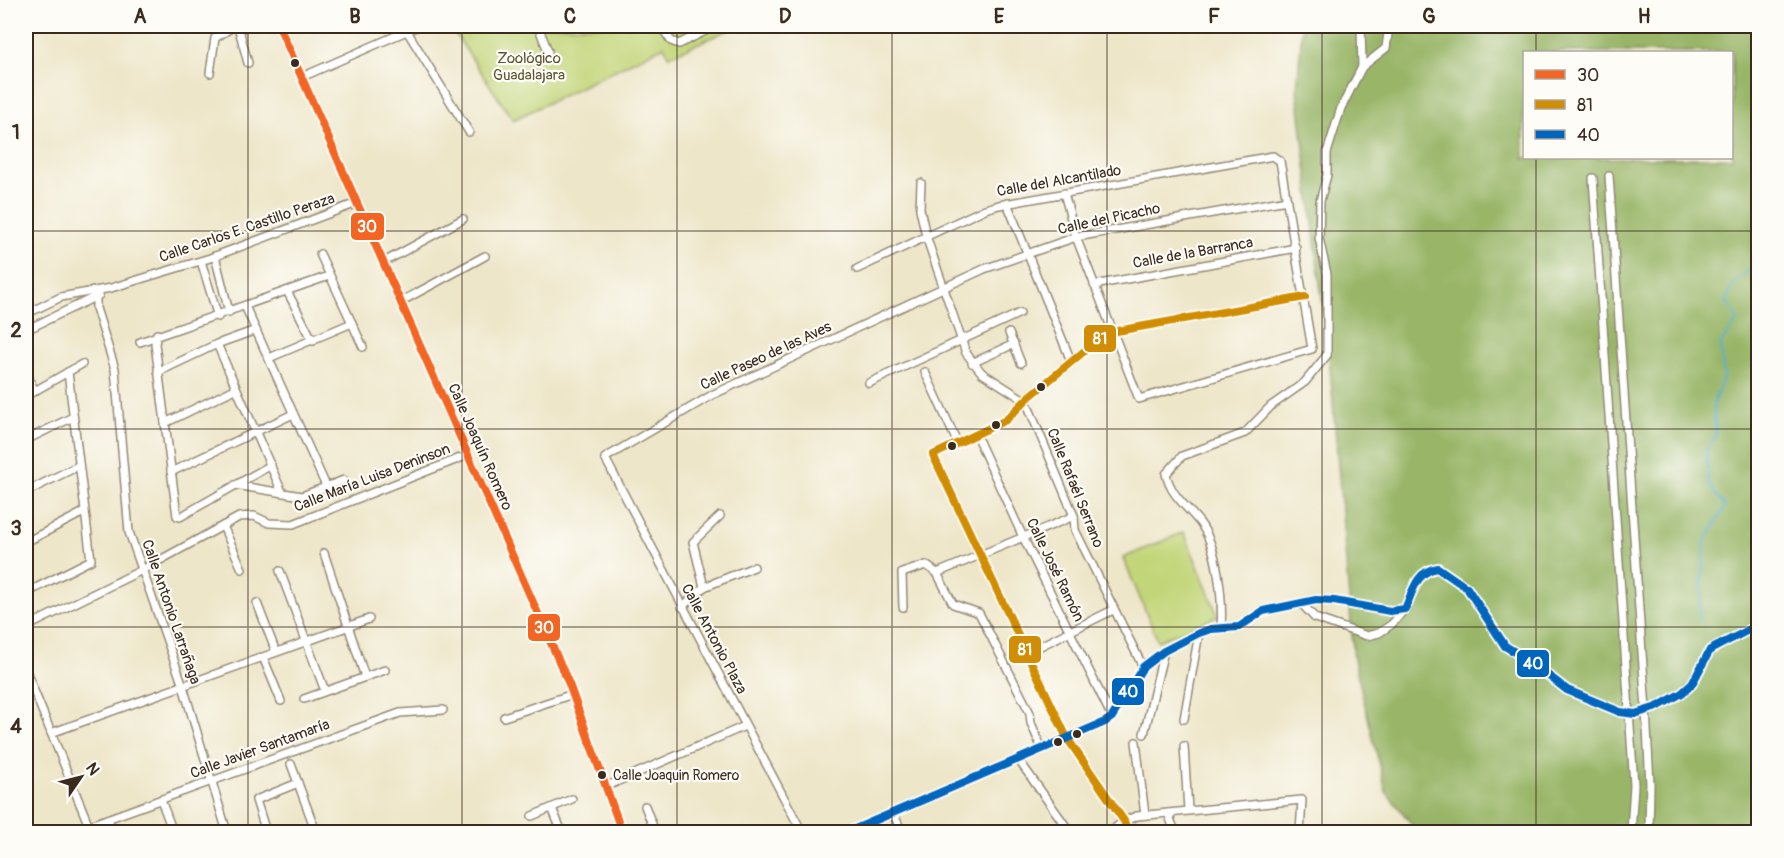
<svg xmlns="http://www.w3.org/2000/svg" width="1784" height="858" font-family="Pangolin,sans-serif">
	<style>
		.green { fill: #c2d578; stroke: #7e804b; stroke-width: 1.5 }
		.forest { fill: #99b668; stroke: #6a7043; stroke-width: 1.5; fill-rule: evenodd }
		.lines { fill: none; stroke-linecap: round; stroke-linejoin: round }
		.stream { stroke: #4dadcc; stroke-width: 2 }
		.minor-casing { stroke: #948874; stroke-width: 10 }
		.minor { stroke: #fff; stroke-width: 7 }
		.bus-1-casing { stroke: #fdfcf7; stroke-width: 12 }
		.bus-2-casing { stroke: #fdfcf7; stroke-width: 12 }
		.bus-3-casing { stroke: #fdfcf7; stroke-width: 12 }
		.bus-1 { stroke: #f26522; stroke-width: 8 }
		.bus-2 { stroke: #d18d06; stroke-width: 8 }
		.bus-3 { stroke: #0065bd; stroke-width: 8 }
		.grid { fill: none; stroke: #3b2a1e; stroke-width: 1.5; stroke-opacity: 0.55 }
		.bus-dot { fill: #3b2a1e; stroke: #fdfcf7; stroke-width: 2 }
		.labels { text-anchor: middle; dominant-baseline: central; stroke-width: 4.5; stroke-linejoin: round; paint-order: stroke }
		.bus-label { font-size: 14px; fill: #3b2a1e; stroke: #fdfcf7; text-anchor: start }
		.park-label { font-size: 15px; fill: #5d5534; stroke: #fdfcf7 }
		.street-label { font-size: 15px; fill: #3b2a1e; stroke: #fdfcf7 }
		.line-badge { stroke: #fdfcf7; stroke-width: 2 }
		.badge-label { font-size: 16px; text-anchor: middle; font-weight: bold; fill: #fff }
		.neatline { fill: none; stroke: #3b2a1e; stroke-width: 2 }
		.grid-label { font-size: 20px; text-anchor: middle; font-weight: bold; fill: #3b2a1e }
	</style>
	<rect width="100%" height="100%" fill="#fdfcf7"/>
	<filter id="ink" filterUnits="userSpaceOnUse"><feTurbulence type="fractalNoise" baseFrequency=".0167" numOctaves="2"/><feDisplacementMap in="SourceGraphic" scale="12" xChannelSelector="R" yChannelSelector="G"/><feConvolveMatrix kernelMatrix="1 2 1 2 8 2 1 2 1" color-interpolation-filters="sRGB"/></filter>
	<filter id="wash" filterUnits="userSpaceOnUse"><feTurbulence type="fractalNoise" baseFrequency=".008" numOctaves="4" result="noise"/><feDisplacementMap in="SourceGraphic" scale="24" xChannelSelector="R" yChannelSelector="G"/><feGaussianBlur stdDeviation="1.35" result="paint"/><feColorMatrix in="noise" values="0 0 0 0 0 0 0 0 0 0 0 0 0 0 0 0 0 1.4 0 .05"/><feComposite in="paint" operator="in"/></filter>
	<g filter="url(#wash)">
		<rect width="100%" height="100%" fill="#eee6c9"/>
		<g class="green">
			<polygon points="450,26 738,26 669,56 664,46 513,120"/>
			<polygon points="1184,532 1218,616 1158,641 1123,558"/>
		</g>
		<path class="forest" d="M1302 26H1758V832H1418L1386 792 1354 660 1330 367 1297 90ZM1524 52H1732V158H1524Z"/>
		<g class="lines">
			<polyline class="stream" points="1699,620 1705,542 1725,506 1709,485 1706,451 1716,436 1713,404 1724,375 1720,345 1737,321 1732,309 1726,302 1731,287 1758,261"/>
		</g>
	</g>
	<g filter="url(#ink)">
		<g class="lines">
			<defs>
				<g id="minor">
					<polyline points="238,26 248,63"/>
					<polyline points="279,26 569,684 622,832"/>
					<polyline points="538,26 548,51"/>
					<polyline points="661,26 671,41 679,44 715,26"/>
					<polyline points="1361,26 1362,67"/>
					<polyline points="407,31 469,132"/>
					<polyline points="210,73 215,38 234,26"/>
					<polyline points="302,77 418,26"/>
					<polyline points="1609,176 1646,710 1650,784 1649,832"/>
					<polyline points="1593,178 1634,785 1631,832"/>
					<polyline points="921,183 920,209 926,236 966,353 982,373 1026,401 1074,516 1075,530 1143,667"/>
					<polyline points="1007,203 1071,361"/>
					<polyline points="320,254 363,347"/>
					<polyline points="215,256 229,312"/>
					<polyline points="201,261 218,317"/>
					<polyline points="384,262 463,219"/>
					<polyline points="857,269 985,209 999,205 1273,156 1280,161 1312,349 1139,399 1076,237 1064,193"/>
					<polyline points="1094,285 1296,248"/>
					<polyline points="96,291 96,308 115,369 129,532 183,686 227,832"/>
					<polyline points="287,291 313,341"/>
					<polyline points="402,301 485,256"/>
					<polyline points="245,306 326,486"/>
					<polyline points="26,314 61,297 111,288 210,258 357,203"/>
					<polyline points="26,330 99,295"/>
					<polyline points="1009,333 1021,363"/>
					<polyline points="157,334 155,344 177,516 180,517 271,465"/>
					<polyline points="140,342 329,276"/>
					<polyline points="217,344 282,492"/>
					<polyline points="269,358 352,323"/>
					<polyline points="972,363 1014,344"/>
					<polyline points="158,372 217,344 256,330"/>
					<polyline points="925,372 958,444"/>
					<polyline points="26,374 35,391"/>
					<polyline points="869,383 1020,313"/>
					<polyline points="26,396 82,364"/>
					<polyline points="165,423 235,389"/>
					<polyline points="976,435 1023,537 1112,717"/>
					<polyline points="26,440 73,417"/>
					<polyline points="171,472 293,414"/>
					<polyline points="235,485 302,496 344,480"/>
					<polyline points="26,492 78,466"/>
					<polyline points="223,526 242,569"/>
					<polyline points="26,542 84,512"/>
					<polyline points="324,553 365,677"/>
					<polyline points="280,571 325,691"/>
					<polyline points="937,573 1074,516"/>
					<polyline points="704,587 693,542 720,516"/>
					<polyline points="26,593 91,560 68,372"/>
					<polyline points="257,603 276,652"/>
					<polyline points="1301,603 1315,618 1367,636 1379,633 1392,624 1405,609"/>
					<polyline points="682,607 704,587 754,567"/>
					<polyline points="903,607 902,573 926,565 937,573 953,604 979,613 1030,713 1031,723 1042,749"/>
					<polyline points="26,627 142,570 239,517 254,516 269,523 293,524 468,455"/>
					<path d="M1221 628C1223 599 1218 547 1200 523 1187 506 1171 496 1166 474L1182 456 1245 433 1271 406 1305 382 1327 355V274L1319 238 1320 201 1327 175V153L1341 108 1362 67 1386 48 1389 26"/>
					<polyline points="1026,653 1113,610"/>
					<polyline points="263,657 281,701"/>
					<polyline points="26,671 89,826"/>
					<polyline points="304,699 385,670"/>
					<polyline points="504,717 573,694"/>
					<polyline points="1184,719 1199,633"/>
					<polyline points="51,733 369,619"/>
					<polyline points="1144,734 1164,651"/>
					<polyline points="1136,742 1145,815"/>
					<polyline points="1184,746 1188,810"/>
					<polyline points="1018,759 1070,832"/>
					<polyline points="291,764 316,832"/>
					<polyline points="607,786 745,726"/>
					<polyline points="161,800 173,832"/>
					<polyline points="645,806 655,832"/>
					<polyline points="552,808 562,832"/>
					<polyline points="893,813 902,832"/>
					<polyline points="1168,813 1175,832"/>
					<polyline points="532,816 572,799"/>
					<polyline points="107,819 115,832"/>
					<polyline points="437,828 438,832"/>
					<polyline points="71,832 400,713 443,710"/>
					<polyline points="266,832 256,800 298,783"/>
					<polyline points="802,832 605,458 712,395 984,269 1076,237 1287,200"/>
					<path d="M848 832 1105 722 1112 717 1143 667 1164 651 1199 633 1211 629 1239 627 1263 611 1316 600 1334 601 1390 611 1405 609C1413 591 1416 571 1438 568L1467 588 1505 646 1531 662 1567 690 1620 712 1635 714 1657 707 1682 693 1692 684 1710 650 1758 625"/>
					<polyline points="1110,832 1124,821 1137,816 1302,800 1300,832"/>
					<polyline points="1128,832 1124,821 1067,738 933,455 1006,420 1029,397 1106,333 1305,297"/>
				</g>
			</defs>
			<use href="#minor" class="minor-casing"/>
			<use href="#minor" class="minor"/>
			<defs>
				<polyline id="bus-1" points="279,26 569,684 622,832"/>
				<polyline id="bus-2" points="1128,832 1124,821 1067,738 933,455 1006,420 1029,397 1106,333 1305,297"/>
				<path id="bus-3" d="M848 832 1105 722 1112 717 1143 667 1164 651 1199 633 1211 629 1239 627 1263 611 1316 600 1334 601 1390 611 1405 609C1413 591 1416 571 1438 568L1467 588 1505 646 1531 662 1567 690 1620 712 1635 714 1657 707 1682 693 1692 684 1710 650 1758 625"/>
			</defs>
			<use href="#bus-1" class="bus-1-casing"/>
			<use href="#bus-2" class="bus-2-casing"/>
			<use href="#bus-3" class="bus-3-casing"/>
			<use href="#bus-1" class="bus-1"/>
			<use href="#bus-2" class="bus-2"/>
			<use href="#bus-3" class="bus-3"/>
		</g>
	</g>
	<path class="grid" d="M248 26V832M462 26V832M677 26V832M892 26V832M1107 26V832M1322 26V832M1536 26V52M1536 158V832M26 231H1758M26 429H1758M26 627H1758"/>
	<g class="bus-dot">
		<circle cx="295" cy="63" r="5"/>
		<circle cx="1041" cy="387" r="5"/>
		<circle cx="996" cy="425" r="5"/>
		<circle cx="952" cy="446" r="5"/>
		<circle cx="1077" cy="734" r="5"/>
		<circle cx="1058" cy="742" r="5"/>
		<circle cx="602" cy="775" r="5"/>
	</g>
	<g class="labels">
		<g class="bus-label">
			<text x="613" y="775">Calle Joaquin Romero</text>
		</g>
		<g class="park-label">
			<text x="529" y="58">Zoológico<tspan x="529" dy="17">Guadalajara</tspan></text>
		</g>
		<g class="street-label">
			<text transform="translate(1059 181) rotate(-10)">Calle del Alcantilado</text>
			<text transform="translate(1109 219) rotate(-12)">Calle del Picacho</text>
			<text transform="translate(247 228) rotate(-19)">Calle Carlos E. Castillo Peraza</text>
			<text transform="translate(1193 253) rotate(-10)">Calle de la Barranca</text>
			<text transform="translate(766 356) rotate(-25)">Calle Paseo de las Aves</text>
			<text transform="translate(480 447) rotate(66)">Calle Joaquín Romero</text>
			<text transform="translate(372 478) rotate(-21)">Calle María Luisa Deninson</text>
			<text transform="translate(1075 488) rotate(68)">Calle Rafaél Serrano</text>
			<text transform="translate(1055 570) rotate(64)">Calle José Ramón</text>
			<text transform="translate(171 612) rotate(71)">Calle Antonio Larrañaga</text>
			<text transform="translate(714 639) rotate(62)">Calle Antonio Plaza</text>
			<text transform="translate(260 749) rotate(-20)">Calle Javier Santamaría</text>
		</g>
	</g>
	<g class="line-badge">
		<rect x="350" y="212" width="35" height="29" rx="6" fill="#f26522"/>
		<rect x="1083" y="324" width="34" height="29" rx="6" fill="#d18d06"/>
		<rect x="527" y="613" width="34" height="29" rx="6" fill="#f26522"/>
		<rect x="1008" y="635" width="34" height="29" rx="6" fill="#d18d06"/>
		<rect x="1516" y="649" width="34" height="29" rx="6" fill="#0065bd"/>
		<rect x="1111" y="677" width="34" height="29" rx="6" fill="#0065bd"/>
	</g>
	<g class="badge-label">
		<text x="367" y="232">30</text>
		<text x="1100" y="344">81</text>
		<text x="544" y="633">30</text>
		<text x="1025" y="655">81</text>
		<text x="1533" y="669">40</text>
		<text x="1128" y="697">40</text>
	</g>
	<rect width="1784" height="858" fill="none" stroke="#fdfcf7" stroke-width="66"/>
	<rect x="1523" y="51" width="210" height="108" fill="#fdfcf7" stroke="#afa8a0" stroke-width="1.5"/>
	<rect x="1535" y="70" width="30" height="9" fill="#f26522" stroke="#afa8a0" stroke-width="1.5"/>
	<text x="1577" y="81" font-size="18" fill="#3b2a1e">30</text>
	<rect x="1535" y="100" width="30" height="9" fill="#d18d06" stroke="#afa8a0" stroke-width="1.5"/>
	<text x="1577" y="111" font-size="18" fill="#3b2a1e">81</text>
	<rect x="1535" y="130" width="30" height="9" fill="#0065bd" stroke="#afa8a0" stroke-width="1.5"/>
	<text x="1577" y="141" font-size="18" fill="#3b2a1e">40</text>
	<g transform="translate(81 777) rotate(55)" stroke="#fdfcf7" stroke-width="4.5" paint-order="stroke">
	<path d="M0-4.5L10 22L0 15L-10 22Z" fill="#3b2a1e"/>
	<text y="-9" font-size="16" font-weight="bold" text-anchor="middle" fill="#3b2a1e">N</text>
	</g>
	<rect x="33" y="33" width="1718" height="792" class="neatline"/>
	<g class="grid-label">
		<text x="140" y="23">A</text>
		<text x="355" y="23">B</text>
		<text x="570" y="23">C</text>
		<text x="785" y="23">D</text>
		<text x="999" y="23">E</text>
		<text x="1214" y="23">F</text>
		<text x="1429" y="23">G</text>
		<text x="1644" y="23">H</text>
		<text x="16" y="139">1</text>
		<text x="16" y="337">2</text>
		<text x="16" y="535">3</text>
		<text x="16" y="733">4</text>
	</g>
</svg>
